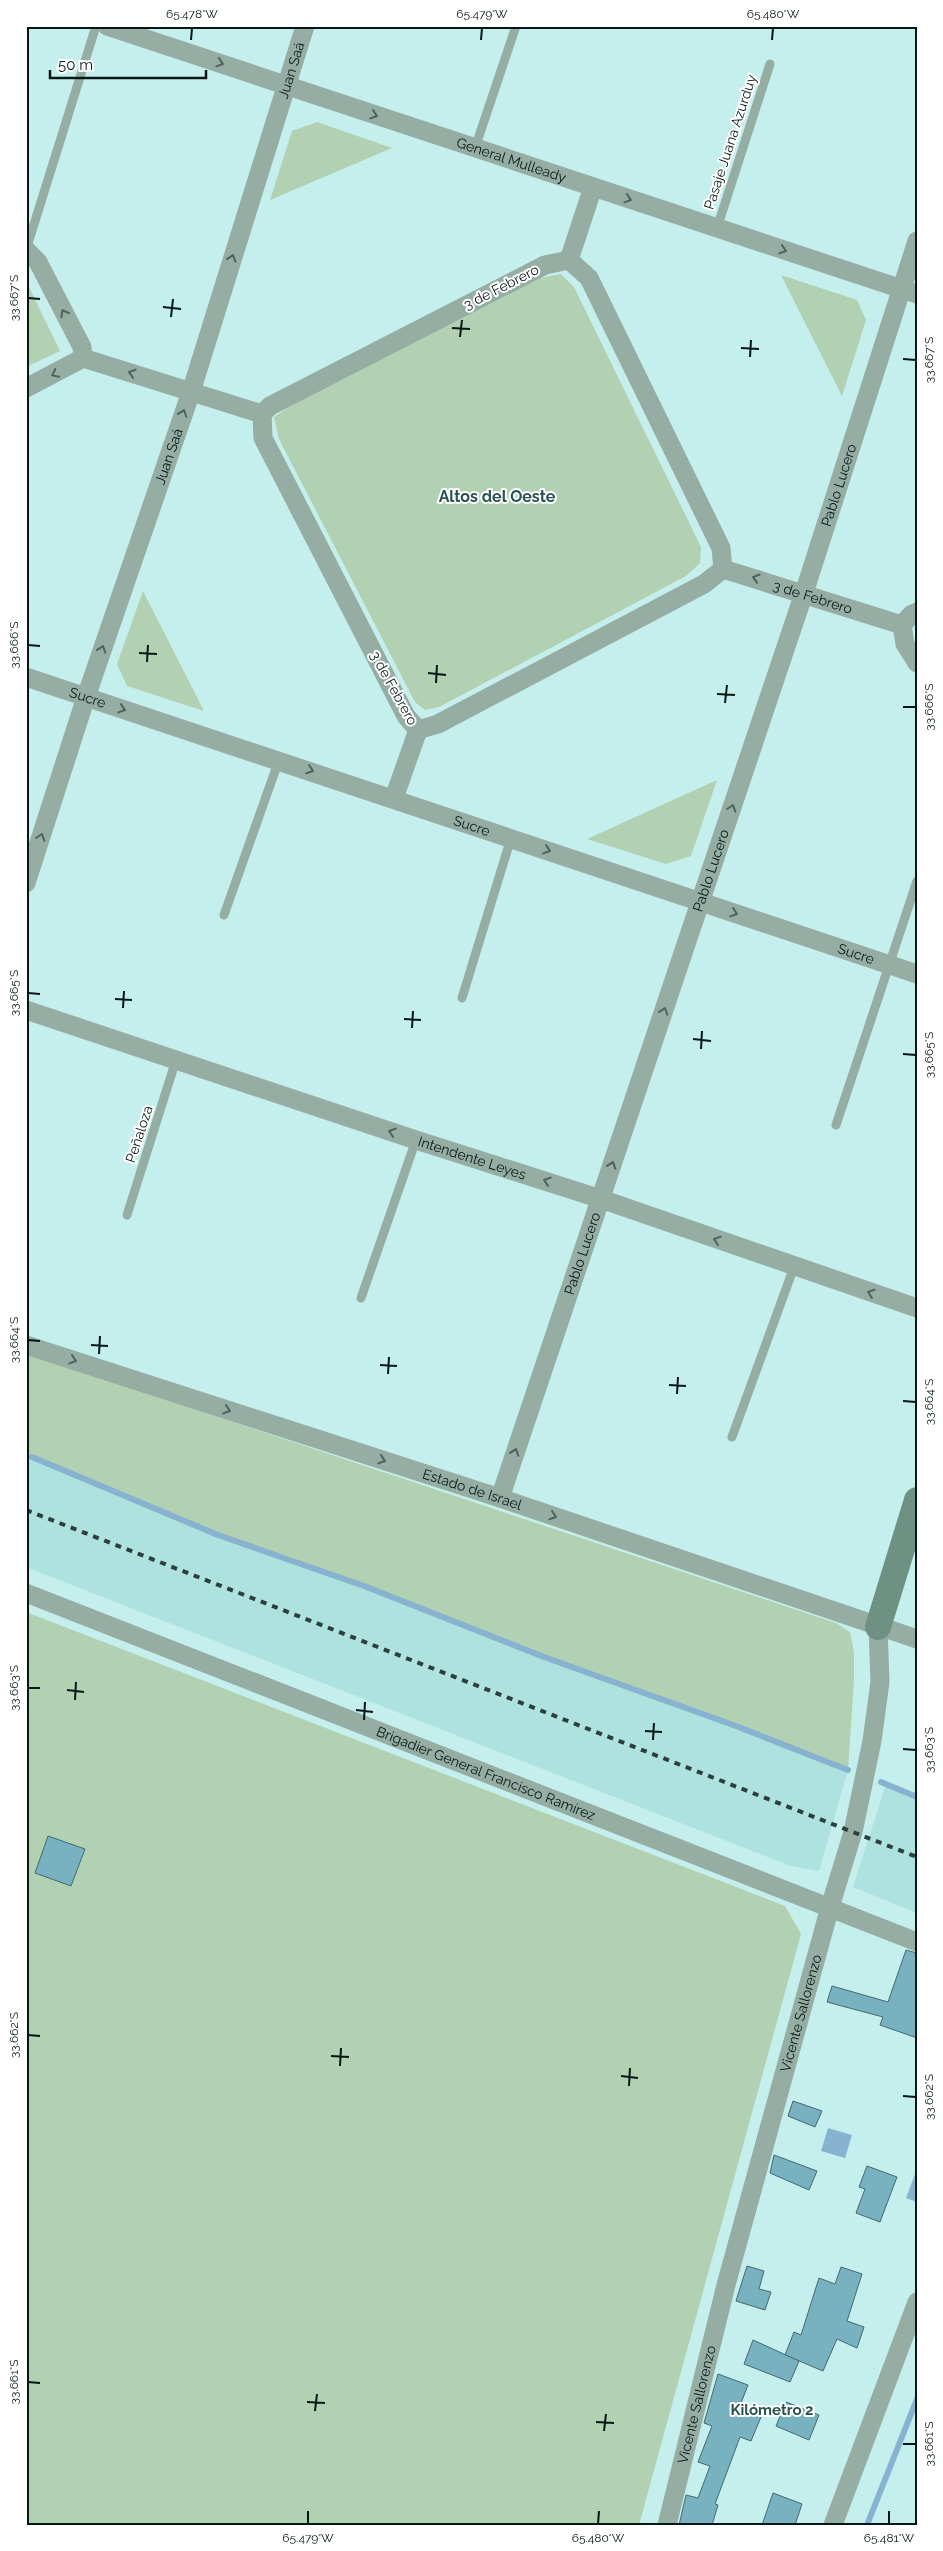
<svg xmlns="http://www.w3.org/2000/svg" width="943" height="2551" font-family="Raleway,sans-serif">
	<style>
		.built { fill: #aee2df }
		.green { fill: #b2d0b2 }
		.water { fill: #87b3d1 }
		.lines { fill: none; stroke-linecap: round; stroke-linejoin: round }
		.stream { stroke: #87b3d1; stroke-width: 6 }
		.building { fill: #78b2c0; stroke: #446872 }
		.lane { stroke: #96ada4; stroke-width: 9 }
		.street { stroke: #96ada4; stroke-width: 19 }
		.secondary { stroke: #6f9184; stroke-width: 26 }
		.rail { stroke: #2b403e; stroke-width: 4; stroke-dasharray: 6 6; stroke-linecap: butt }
		.oneway { stroke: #4e625d }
		.ticks { fill: none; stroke: #071716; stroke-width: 2 }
		.labels { text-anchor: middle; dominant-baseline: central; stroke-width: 4; stroke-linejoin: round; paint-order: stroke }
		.street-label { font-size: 14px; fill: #071716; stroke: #fff }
		.neighbourhood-label { font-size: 15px; font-weight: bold; fill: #2b5250; stroke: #fff }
		.quarter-label { font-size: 16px; font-weight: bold; fill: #2b5250; stroke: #fff }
		.neatline { fill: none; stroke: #071716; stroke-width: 2 }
		.ticks-label { font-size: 12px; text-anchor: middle; fill: #071716 }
	</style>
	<rect width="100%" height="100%" fill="#c4efec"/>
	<g class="built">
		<polygon points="26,1454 217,1535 364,1586 544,1657 736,1726 848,1770 819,1871 791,1866 26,1567"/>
		<polygon points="886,1784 917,1797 917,1913 853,1887"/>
	</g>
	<g class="green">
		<polygon points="317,122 392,148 270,200 292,131"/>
		<polygon points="561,274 574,287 701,547 700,563 686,576 439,707 425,710 415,702 279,439 274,417 295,403 540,278"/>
		<polygon points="781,275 857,300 866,320 842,396"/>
		<polygon points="26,281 60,351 26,367"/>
		<polygon points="143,591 204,711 127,686 117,664"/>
		<polygon points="717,780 691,856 666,864 587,839"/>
		<polygon points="26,1353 836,1623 850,1632 854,1652 854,1680 848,1770 736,1726 544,1657 364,1586 218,1535 32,1457 26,1454"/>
		<polygon points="26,1612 785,1906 801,1934 639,2525 26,2525"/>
	</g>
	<g class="water">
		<polygon points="828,2128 852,2135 845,2158 821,2151"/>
		<polygon points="915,2174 917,2175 917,2202 906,2198"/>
	</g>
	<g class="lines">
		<g class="stream">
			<polyline points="32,1457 218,1535 364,1586 544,1657 736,1726 848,1770"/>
			<polyline points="881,1782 917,1797"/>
			<polyline points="867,2525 917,2399"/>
		</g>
	</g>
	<g class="building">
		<polygon points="48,1836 85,1849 71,1886 35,1873"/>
		<polygon points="906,1950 917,1953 917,2038 880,2025 883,2017 827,2002 832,1986 888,2002"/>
		<polygon points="793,2101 822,2111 815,2127 788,2116"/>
		<polygon points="774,2155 817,2171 809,2190 770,2173"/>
		<polygon points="867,2166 897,2177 880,2222 856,2213 865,2189 859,2187"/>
		<polygon points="747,2266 764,2271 759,2289 771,2292 765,2310 736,2301"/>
		<polygon points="841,2267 862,2274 847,2321 864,2327 857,2348 837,2339 823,2371 785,2355 794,2332 801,2335 819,2278 835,2284"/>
		<polygon points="753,2340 799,2361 790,2382 744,2364"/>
		<polygon points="718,2374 748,2385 739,2408 761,2417 751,2441 740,2437 715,2504 718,2505 712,2525 679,2525 686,2495 698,2498 710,2466 698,2462 712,2426 704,2423"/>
		<polygon points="786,2402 819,2415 809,2440 776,2426"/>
		<polygon points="773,2493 802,2504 795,2525 762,2525"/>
	</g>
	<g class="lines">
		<g class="lane">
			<polyline points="475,148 516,26"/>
			<polyline points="717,228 770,64"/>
			<polyline points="26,250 96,26"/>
			<polyline points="224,915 279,760"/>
			<polyline points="462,998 511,838"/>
			<polyline points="836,1125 917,881"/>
			<polyline points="127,1215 176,1060"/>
			<polyline points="361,1298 416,1140"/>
			<polyline points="732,1437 794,1267"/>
		</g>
		<g class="street">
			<path id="s1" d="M107 26 917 294"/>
			<polyline points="26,250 38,262 82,347 83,358"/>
			<polygon points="569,260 589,278 721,548 723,569 704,584 438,724 418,730 406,716 263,438 262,414 270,406 545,265"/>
			<polyline points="569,260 593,187"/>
			<polyline points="83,358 262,414"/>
			<polyline points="26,388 83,358"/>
			<path id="s2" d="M723 569 902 625"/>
			<polyline points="917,612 912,614 902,625 905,644 917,663"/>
			<path id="s3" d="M26 677 917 974"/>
			<polyline points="394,798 418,730"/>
			<path id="s4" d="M26 883 86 697 191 392 305 26"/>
			<path id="s5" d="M26 1010 416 1140 601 1199 917 1308"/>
			<path id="s6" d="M26 1345 500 1498 917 1639"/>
			<path id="s7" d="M500 1498 804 593 917 241"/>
			<path id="s8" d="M26 1593 917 1942"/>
			<path id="s9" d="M667 2525 726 2285 830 1907 853 1832 872 1741 880 1682 878 1627"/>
			<polyline points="833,2525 917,2302"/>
		</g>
		<polyline class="secondary" points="878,1627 917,1500"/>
		<polyline class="rail" points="26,1510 917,1857"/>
	</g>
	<defs><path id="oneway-chevron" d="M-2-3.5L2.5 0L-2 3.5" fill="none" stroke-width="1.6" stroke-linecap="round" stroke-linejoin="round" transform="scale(1.25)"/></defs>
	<g class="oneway">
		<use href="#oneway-chevron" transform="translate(220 63) rotate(18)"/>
		<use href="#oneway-chevron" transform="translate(374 115) rotate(18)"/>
		<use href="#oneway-chevron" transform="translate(628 199) rotate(18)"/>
		<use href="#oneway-chevron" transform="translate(783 250) rotate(18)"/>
		<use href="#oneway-chevron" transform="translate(232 258) rotate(-73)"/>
		<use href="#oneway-chevron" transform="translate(64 313) rotate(-118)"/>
		<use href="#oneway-chevron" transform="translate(132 373) rotate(-162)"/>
		<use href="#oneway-chevron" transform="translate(55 374) rotate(154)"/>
		<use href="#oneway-chevron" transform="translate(183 413) rotate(-71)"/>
		<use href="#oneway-chevron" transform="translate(756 578) rotate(-163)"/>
		<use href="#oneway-chevron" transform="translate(102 649) rotate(-71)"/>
		<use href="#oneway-chevron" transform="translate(122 709) rotate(18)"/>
		<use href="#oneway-chevron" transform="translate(310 770) rotate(19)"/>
		<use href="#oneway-chevron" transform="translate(732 808) rotate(-72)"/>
		<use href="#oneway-chevron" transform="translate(41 837) rotate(-72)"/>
		<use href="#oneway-chevron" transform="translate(547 850) rotate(19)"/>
		<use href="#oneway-chevron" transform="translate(734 913) rotate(19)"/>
		<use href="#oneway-chevron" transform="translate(664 1011) rotate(-71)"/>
		<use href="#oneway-chevron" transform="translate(392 1132) rotate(-162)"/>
		<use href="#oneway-chevron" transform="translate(612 1165) rotate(-71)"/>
		<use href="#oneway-chevron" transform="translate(547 1181) rotate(-162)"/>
		<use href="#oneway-chevron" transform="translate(717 1240) rotate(-161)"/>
		<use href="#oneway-chevron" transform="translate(871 1293) rotate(-161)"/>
		<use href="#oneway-chevron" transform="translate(73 1360) rotate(18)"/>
		<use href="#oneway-chevron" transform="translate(227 1410) rotate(18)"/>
		<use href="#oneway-chevron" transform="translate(515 1452) rotate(-71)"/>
		<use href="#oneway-chevron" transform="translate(382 1460) rotate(18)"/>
		<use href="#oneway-chevron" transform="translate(553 1516) rotate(19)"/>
	</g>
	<path class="ticks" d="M191 40 192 28M481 40 482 28M772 40 773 28M28 298 40 299M163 307 181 309M171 317 173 299M452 328 470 329M460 337 462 320M741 348 759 349M750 357 751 340M903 359 916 360M28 645 40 646M139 653 157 654M147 662 148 645M428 673 446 675M436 683 437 665M717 694 735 695M725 703 727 685M903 707H916M28 993 40 994M115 999 132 1000M123 1008 124 991M404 1019 421 1020M412 1028 413 1011M693 1039 711 1041M701 1049 702 1031M903 1054 916 1055M28 1340 40 1341M91 1345 108 1346M99 1354 100 1336M380 1365 397 1366M388 1374 389 1357M669 1385 686 1386M677 1394 678 1377M903 1401 916 1402M28 1688H40M67 1690 84 1692M75 1700 76 1682M356 1710 373 1712M364 1720 365 1702M645 1731 662 1732M653 1740 654 1723M903 1749 916 1750M28 2035 40 2036M331 2056 349 2057M340 2066 341 2048M621 2076 638 2078M629 2086 630 2068M903 2096 916 2097M28 2382 40 2383M307 2402 325 2403M315 2411 317 2394M596 2422 614 2423M604 2431 606 2414M903 2444H916M308 2524V2511M598 2524 599 2511M889 2524V2511"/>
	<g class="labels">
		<g class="street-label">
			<text stroke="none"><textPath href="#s4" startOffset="855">Juan Saá</textPath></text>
			<text transform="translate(730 142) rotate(-72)">Pasaje Juana Azurduy</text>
			<text stroke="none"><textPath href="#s1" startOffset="426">General Mulleady</textPath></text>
			<text transform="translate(501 287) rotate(-27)">3 de Febrero</text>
			<text stroke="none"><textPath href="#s4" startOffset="450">Juan Saá</textPath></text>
			<text stroke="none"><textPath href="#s7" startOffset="1068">Pablo Lucero</textPath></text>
			<text stroke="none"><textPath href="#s2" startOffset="94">3 de Febrero</textPath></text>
			<text transform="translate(394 688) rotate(61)">3 de Febrero</text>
			<text stroke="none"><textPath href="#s3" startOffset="65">Sucre</textPath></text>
			<text stroke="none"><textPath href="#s3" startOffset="470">Sucre</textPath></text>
			<text stroke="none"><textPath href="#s7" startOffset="662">Pablo Lucero</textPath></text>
			<text stroke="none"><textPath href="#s3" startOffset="875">Sucre</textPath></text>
			<text transform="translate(139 1134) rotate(-72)">Peñaloza</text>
			<text stroke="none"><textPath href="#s5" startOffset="470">Intendente Leyes</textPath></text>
			<text stroke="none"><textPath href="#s7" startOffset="258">Pablo Lucero</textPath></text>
			<text stroke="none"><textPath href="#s6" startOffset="469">Estado de Israel</textPath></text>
			<text stroke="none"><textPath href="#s8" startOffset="494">Brigadier General Francisco Ramírez</textPath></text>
			<text stroke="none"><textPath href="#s9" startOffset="529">Vicente Sallorenzo</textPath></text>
			<text stroke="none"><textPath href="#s9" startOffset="124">Vicente Sallorenzo</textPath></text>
		</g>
		<g class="neighbourhood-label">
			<text x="772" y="2410">Kilómetro 2</text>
		</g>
		<g class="quarter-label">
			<text x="497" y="496">Altos del Oeste</text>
		</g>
	</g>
	<rect width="943" height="2551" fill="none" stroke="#ffffff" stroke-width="55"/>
	<path d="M50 70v8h156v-8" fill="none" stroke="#071716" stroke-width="2.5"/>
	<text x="58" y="70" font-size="15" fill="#071716" stroke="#ffffff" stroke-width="4" paint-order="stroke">50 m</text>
	<rect x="28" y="28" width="888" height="2496" class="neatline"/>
	<g class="ticks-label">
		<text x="192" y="18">65.478°W</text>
		<text x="482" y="18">65.479°W</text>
		<text x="773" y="18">65.480°W</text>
		<text transform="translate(14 298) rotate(-90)" y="4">33.667°S</text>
		<text transform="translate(929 360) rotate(-90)" y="4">33.667°S</text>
		<text transform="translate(14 645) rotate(-90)" y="4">33.666°S</text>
		<text transform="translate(929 707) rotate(-90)" y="4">33.666°S</text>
		<text transform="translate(14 993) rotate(-90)" y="4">33.665°S</text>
		<text transform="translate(929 1055) rotate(-90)" y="4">33.665°S</text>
		<text transform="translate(14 1340) rotate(-90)" y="4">33.664°S</text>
		<text transform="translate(929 1402) rotate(-90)" y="4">33.664°S</text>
		<text transform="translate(14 1688) rotate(-90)" y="4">33.663°S</text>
		<text transform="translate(929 1750) rotate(-90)" y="4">33.663°S</text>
		<text transform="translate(14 2035) rotate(-90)" y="4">33.662°S</text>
		<text transform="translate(929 2097) rotate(-90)" y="4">33.662°S</text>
		<text transform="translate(14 2382) rotate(-90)" y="4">33.661°S</text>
		<text transform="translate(929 2444) rotate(-90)" y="4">33.661°S</text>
		<text x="308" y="2542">65.479°W</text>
		<text x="598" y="2542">65.480°W</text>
		<text x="889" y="2542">65.481°W</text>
	</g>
</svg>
